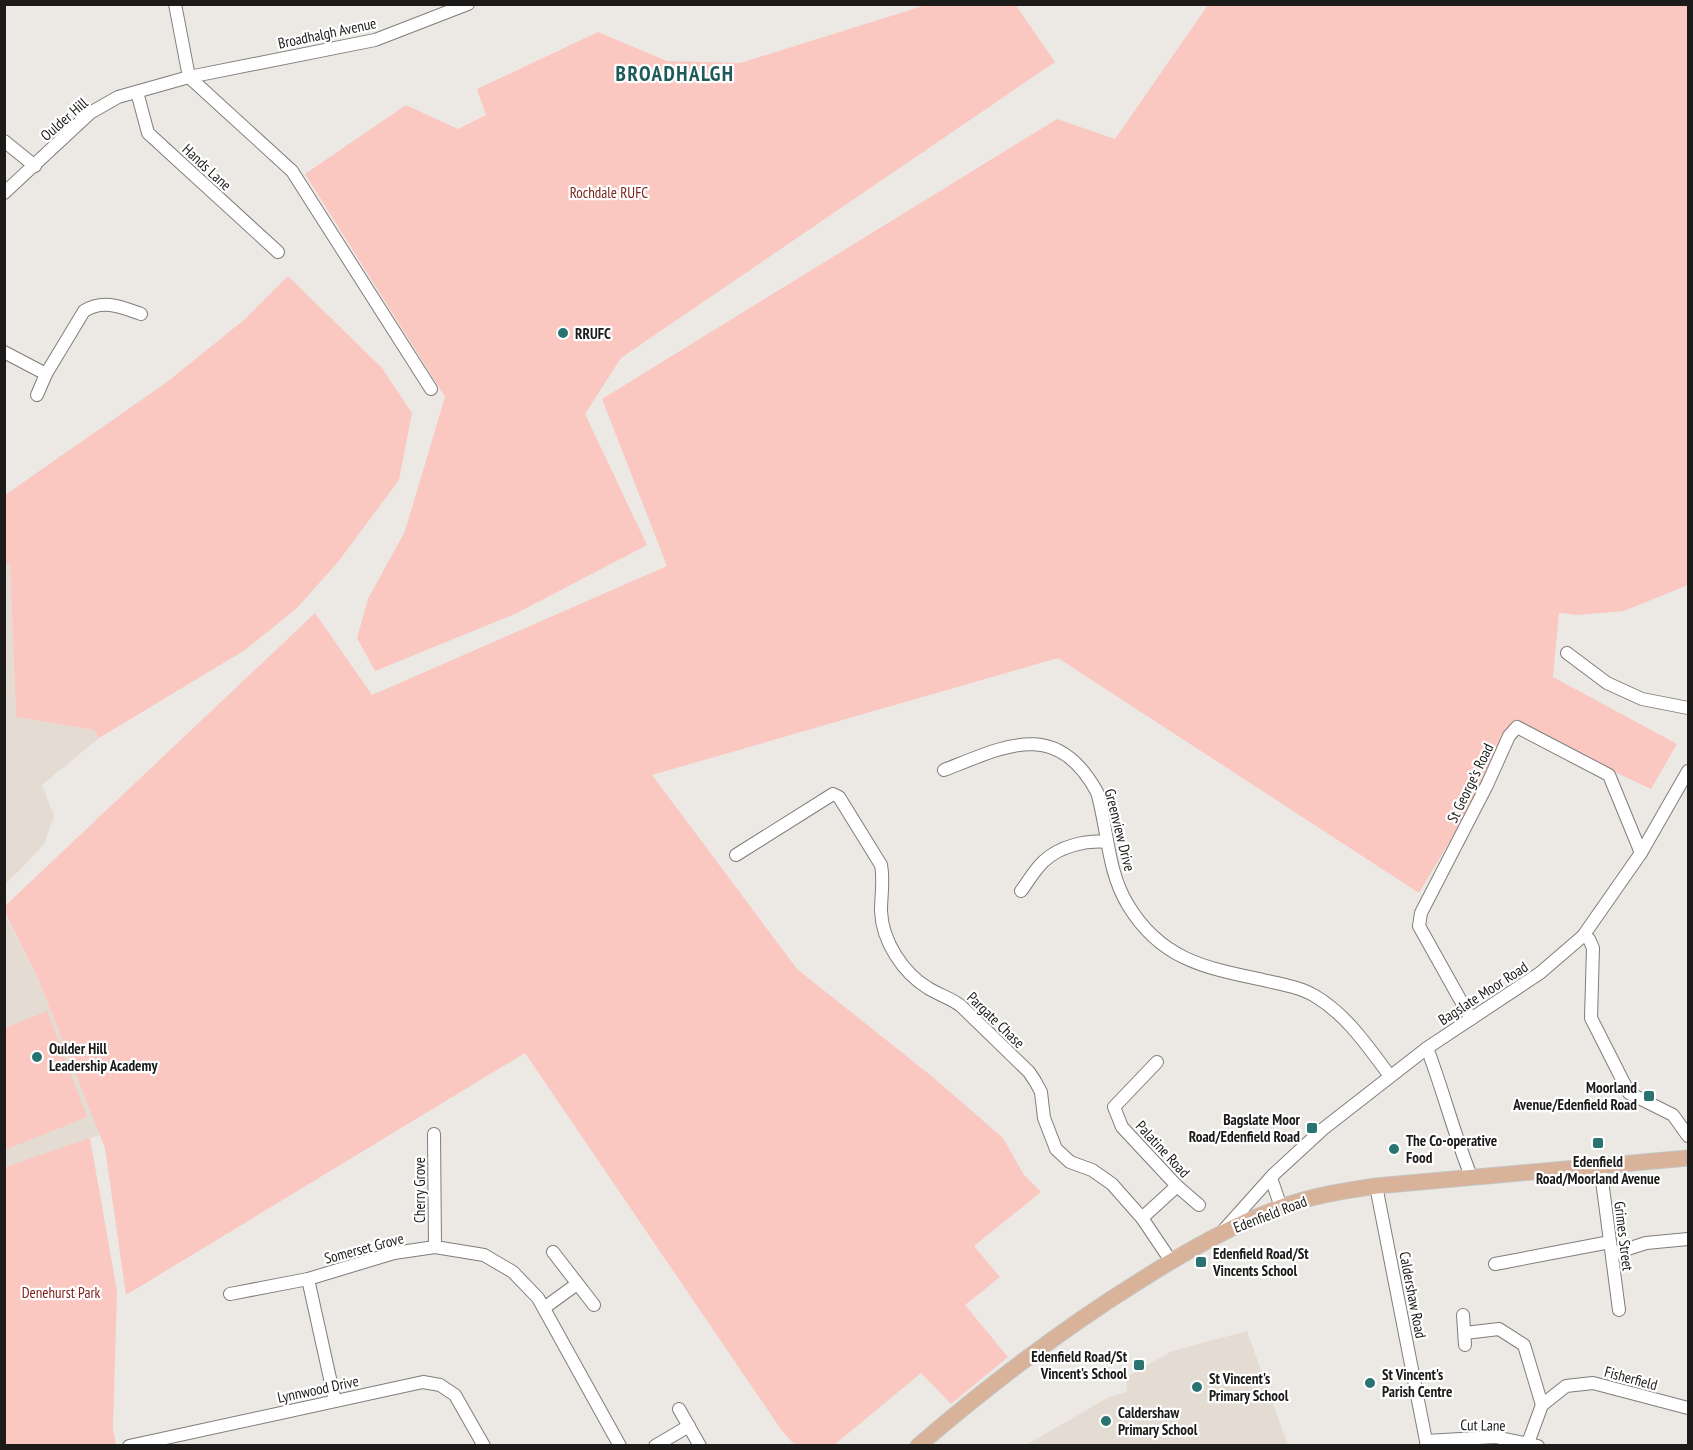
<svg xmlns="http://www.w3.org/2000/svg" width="1693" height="1450" font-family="'PT Sans Narrow',sans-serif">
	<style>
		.built { fill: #e4dcd2 }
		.green { fill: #fac8c1 }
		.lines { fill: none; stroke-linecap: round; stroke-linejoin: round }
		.minor-casing { stroke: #807d7a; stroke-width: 14 }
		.major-casing { stroke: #c4c4c3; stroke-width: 17 }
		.minor { stroke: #fff; stroke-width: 12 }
		.major { stroke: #d9b29a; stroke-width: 15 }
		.poi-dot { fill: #297373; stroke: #fff; stroke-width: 2 }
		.labels { text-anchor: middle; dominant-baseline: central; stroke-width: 4.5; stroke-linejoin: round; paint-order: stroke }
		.street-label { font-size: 15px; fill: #1c1b1a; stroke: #fff }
		.park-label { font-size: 15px; fill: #7d231d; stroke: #fff }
		.poi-label { font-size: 15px; font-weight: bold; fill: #1c1b1a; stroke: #fff; text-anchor: start }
		.district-label { font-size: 21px; font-weight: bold; letter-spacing: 1.5px; fill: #1f5a5a; stroke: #fff }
	</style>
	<rect width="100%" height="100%" fill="#ece9e5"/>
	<g class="built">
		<polygon points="4,564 10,564 16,717 94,730 99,738 42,785 54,816 44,844 18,872 5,884"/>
		<polygon points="4,912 38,979 100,1135 5,1167"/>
		<polygon points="1247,1331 1288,1445 1026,1445 1109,1397 1127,1392 1126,1377 1172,1351"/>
	</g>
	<g class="green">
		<polygon points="926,5 1013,5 1017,7 1055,62 621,358 585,414 647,545 515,614 375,671 357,638 368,599 405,531 445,397 305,174 406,105 458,129 486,115 477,89 598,32 667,61 740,63"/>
		<polygon points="1208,5 1688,5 1688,585 1624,611 1578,615 1559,613 1553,677 1677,744 1651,789 1512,724 1483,786 1419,893 1058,658 652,775 797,969 934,1078 1003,1138 1024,1175 1041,1192 974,1246 1000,1277 965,1305 1008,1357 951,1404 921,1373 834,1445 795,1445 782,1431 525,1053 126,1295 105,1148 38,979 5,912 5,906 315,613 372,695 667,566 602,399 1057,119 1115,139"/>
		<polygon points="288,276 382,368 412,413 399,480 338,562 297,608 245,650 99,738 94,730 16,717 10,564 4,564 5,495 167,382 245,319"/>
		<polygon points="47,1011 87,1117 5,1150 5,1028"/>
		<polygon points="90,1138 117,1291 113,1428 116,1445 5,1445 5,1167"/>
	</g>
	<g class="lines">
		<defs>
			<g id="minor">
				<polyline points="175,4 189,77"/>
				<polyline points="189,77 292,171 431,389"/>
				<polyline points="137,92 148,133 278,252"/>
				<polyline points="4,141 35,166"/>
				<polyline points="4,193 90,113 118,97 189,77 375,40 468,4"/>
				<path d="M4 352 46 374 84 311C104 299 121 307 141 314"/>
				<polyline points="37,395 46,374"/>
				<polyline points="1567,653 1607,683 1642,699 1688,708"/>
				<path d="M944 770C1006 746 1056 718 1097 792 1108 829 1107 871 1128 905 1161 960 1206 968 1263 980 1281 984 1300 987 1315 996 1347 1015 1368 1047 1390 1076"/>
				<path d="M736 855 833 794 839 797 881 865C884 880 881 896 881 911 882 941 903 973 928 988 939 995 951 998 961 1006L1029 1072 1035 1081 1041 1092 1044 1118 1056 1149 1070 1162 1092 1170 1112 1184 1142 1218 1171 1261"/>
				<path d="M1021 891C1028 882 1035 869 1044 861 1060 846 1086 840 1107 842"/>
				<polyline points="1583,936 1589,939 1593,948 1591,1018 1629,1093 1673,1115 1688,1136"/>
				<polyline points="1471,1019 1419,926 1421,913 1487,785 1509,736 1517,727 1609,775 1641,853"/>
				<path d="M1427 1048C1443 1090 1454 1134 1471 1176"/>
				<polyline points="1157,1062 1114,1107 1122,1127 1177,1186 1199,1205"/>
				<polyline points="434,1134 435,1247"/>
				<polyline points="1600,1165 1619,1310"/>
				<polyline points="1271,1178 1281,1207"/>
				<polyline points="1376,1186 1427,1446"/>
				<polyline points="1142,1218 1177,1186"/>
				<polyline points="1222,1232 1273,1175 1323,1129 1427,1048 1540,973 1583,936 1641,853 1688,771"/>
				<polyline points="553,1252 594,1305"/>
				<polyline points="1612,1254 1646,1243 1688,1239"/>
				<polyline points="1495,1264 1610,1242"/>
				<polyline points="308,1279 335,1401"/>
				<polyline points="230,1294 308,1279 394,1253 435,1247 484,1255 513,1272 538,1298 620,1446"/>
				<polyline points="544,1308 577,1284"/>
				<polyline points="1463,1315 1465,1345"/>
				<polyline points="1465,1333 1499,1329 1524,1345 1542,1405"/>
				<polyline points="679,1409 700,1446"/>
				<polyline points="1426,1441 1495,1437 1538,1446"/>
				<polyline points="1528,1443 1542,1405 1566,1386 1593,1383 1688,1408"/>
				<polyline points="129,1446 423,1382 440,1385 455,1395 484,1446"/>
				<polyline points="655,1446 689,1426"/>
			</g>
			<path id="major" d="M918 1446C989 1385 1062 1329 1141 1280 1185 1252 1230 1226 1279 1208 1310 1196 1343 1191 1376 1186L1688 1158"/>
		</defs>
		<use href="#minor" class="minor-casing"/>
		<use href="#major" class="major-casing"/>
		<use href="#minor" class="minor"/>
		<use href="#major" class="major"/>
	</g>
	<g class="poi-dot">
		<circle cx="563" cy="333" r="6"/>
		<circle cx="37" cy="1057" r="6"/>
		<rect x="1643" y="1090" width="12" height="12" rx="3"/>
		<rect x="1306" y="1122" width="12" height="12" rx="3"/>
		<rect x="1592" y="1137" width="12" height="12" rx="3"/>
		<circle cx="1394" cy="1149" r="6"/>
		<rect x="1195" y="1256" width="12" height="12" rx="3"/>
		<rect x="1133" y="1359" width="12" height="12" rx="3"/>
		<circle cx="1370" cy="1383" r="6"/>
		<circle cx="1197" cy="1387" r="6"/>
		<circle cx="1106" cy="1421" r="6"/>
	</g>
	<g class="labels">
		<g class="street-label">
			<text transform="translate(327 33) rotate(-12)">Broadhalgh Avenue</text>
			<text transform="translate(64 119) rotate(-41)">Oulder Hill</text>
			<text transform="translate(207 167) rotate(43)">Hands Lane</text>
			<text transform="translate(1470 783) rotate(-64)">St George's Road</text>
			<text transform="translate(1120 830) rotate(76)">Greenview Drive</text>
			<text transform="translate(1483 993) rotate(-33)">Bagslate Moor Road</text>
			<text transform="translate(996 1020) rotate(44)">Pargate Chase</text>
			<text transform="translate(1163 1149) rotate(47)">Palatine Road</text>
			<text transform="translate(419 1190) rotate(-90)">Cherry Grove</text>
			<text transform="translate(1270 1214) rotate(-21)">Edenfield Road</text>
			<text transform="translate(1624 1236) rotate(83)">Grimes Street</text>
			<text transform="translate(364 1248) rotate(-15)">Somerset Grove</text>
			<text transform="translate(1413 1295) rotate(79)">Caldershaw Road</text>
			<text transform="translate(1631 1378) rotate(15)">Fisherfield</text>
			<text transform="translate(318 1389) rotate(-12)">Lynnwood Drive</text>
			<text transform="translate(1483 1425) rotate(1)">Cut Lane</text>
		</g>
		<g class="park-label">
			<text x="609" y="192">Rochdale RUFC</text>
			<text x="61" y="1292">Denehurst Park</text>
		</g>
		<g class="poi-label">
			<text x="575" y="333">RRUFC</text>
			<text x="49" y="1048">Oulder Hill<tspan x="49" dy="17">Leadership Academy</tspan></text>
			<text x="1637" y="1087" text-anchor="end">Moorland<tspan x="1637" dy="17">Avenue/Edenfield Road</tspan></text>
			<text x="1300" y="1119" text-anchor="end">Bagslate Moor<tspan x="1300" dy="17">Road/Edenfield Road</tspan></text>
			<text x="1406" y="1140">The Co-operative<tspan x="1406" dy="17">Food</tspan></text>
			<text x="1598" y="1161" text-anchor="middle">Edenfield<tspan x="1598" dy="17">Road/Moorland Avenue</tspan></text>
			<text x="1213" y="1253">Edenfield Road/St<tspan x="1213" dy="17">Vincents School</tspan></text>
			<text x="1127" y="1356" text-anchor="end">Edenfield Road/St<tspan x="1127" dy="17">Vincent's School</tspan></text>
			<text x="1382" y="1374">St Vincent's<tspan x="1382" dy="17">Parish Centre</tspan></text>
			<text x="1209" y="1378">St Vincent's<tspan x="1209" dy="17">Primary School</tspan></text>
			<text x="1118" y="1412">Caldershaw<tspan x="1118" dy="17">Primary School</tspan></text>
		</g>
		<g class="district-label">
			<text x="675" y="73">BROADHALGH</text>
		</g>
	</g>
	<rect width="1693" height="1450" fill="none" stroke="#1c1b1a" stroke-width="12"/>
</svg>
